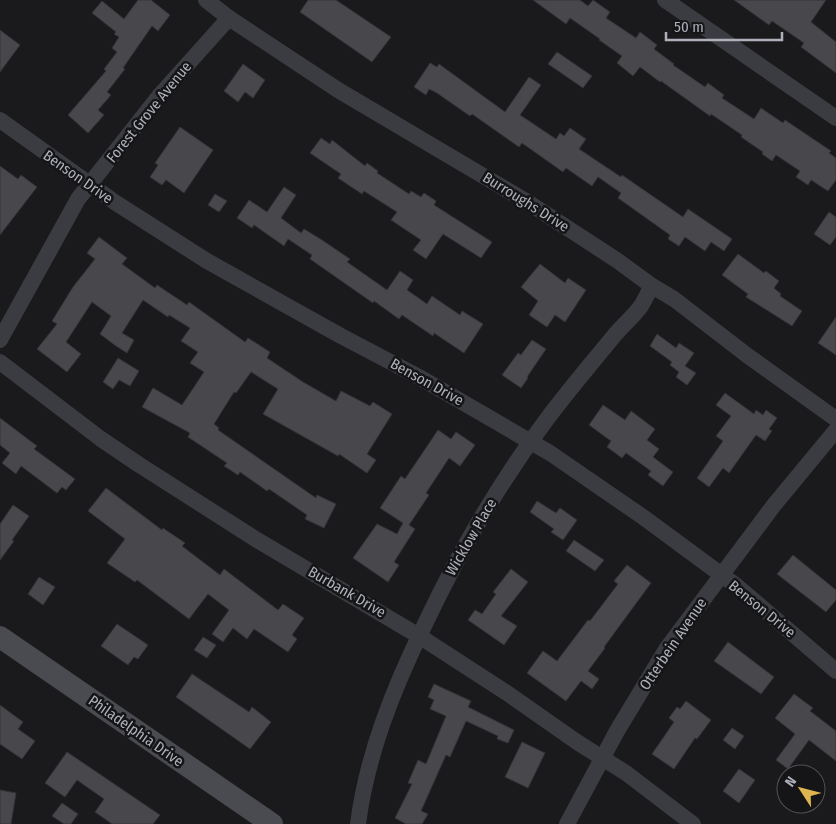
<svg xmlns="http://www.w3.org/2000/svg" width="836" height="824" font-family="'Fira Sans Condensed',sans-serif">
	<style>
		.building { fill: #47474c; stroke: #343438 }
		.lines { fill: none; stroke-linecap: round; stroke-linejoin: round }
		.street { stroke: #3b3c41; stroke-width: 16 }
		.secondary { stroke: #4a4b50; stroke-width: 22 }
		.labels { text-anchor: middle; dominant-baseline: central; stroke-width: 5; stroke-linejoin: round; paint-order: stroke }
		.street-label { font-size: 15px; fill: #aeb1ba; stroke: #151517 }
	</style>
	<rect width="100%" height="100%" fill="#1a1a1c"/>
	<g class="building">
		<polygon points="138,0 151,0 170,15 158,31 152,26 123,68 125,69 107,92 111,95 98,110 104,115 88,133 68,115 106,71 104,69 117,52 112,48 119,37 114,34 116,32 92,13 102,1 124,19"/>
		<polygon points="308,0 336,0 391,37 372,62 300,12"/>
		<polygon points="533,0 580,0 588,6 593,0 610,12 606,18 636,38 640,32 657,45 654,49 674,64 673,65 705,87 708,83 724,95 722,98 754,119 761,108 783,123 785,120 831,151 829,153 836,158 836,180 828,191 811,180 808,185 796,177 800,171 776,155 772,161 762,154 763,152 741,137 742,135 711,114 710,116 661,81 660,82 640,67 633,76 617,63 622,56 599,40 600,39 570,18 566,24"/>
		<polygon points="734,0 826,0 811,22 836,42 836,73 801,47 804,43 772,21 769,25"/>
		<polygon points="0,30 20,45 0,72"/>
		<polygon points="557,52 592,76 583,88 548,64"/>
		<polygon points="430,63 437,67 439,64 505,112 529,77 541,85 520,115 556,139 560,133 564,136 570,128 586,139 579,149 621,177 622,175 683,217 688,209 732,239 724,251 711,242 705,251 685,237 679,246 668,239 670,235 618,198 621,193 598,177 592,186 566,168 563,172 522,143 519,147 472,114 470,116 437,93 429,89 426,95 414,87"/>
		<polygon points="243,64 265,80 253,98 245,92 238,102 224,91"/>
		<polygon points="180,127 213,150 184,193 166,180 162,185 150,177 158,165 155,163"/>
		<polygon points="321,138 330,144 332,140 365,166 367,163 378,171 377,173 409,194 411,191 421,197 424,193 436,201 434,205 492,242 481,258 443,234 426,259 413,250 421,240 391,220 397,212 364,191 362,194 338,178 341,174 310,153"/>
		<polygon points="0,166 18,179 21,175 37,187 0,235"/>
		<polygon points="284,187 296,195 281,218 301,233 304,229 322,240 350,259 347,262 387,290 400,271 413,280 407,290 427,304 432,296 460,315 462,311 483,324 464,353 434,333 433,336 402,315 399,319 374,301 373,303 310,259 312,255 288,239 284,246 254,225 252,228 237,218 249,200 267,212"/>
		<polygon points="215,194 227,201 219,212 208,205"/>
		<polygon points="829,212 836,217 836,237 830,245 814,234"/>
		<polygon points="99,237 127,258 122,264 155,288 157,285 187,305 189,302 245,342 248,338 270,352 267,358 303,382 336,401 341,391 370,406 373,402 392,414 367,454 376,460 367,473 339,454 338,456 263,414 278,389 251,372 236,393 234,392 214,424 219,428 218,430 316,498 317,495 336,504 324,528 305,519 307,515 269,489 267,491 240,472 238,475 224,466 227,463 188,437 190,433 142,407 153,388 182,405 204,372 190,363 198,352 181,341 190,328 169,315 168,317 143,300 122,333 134,340 127,353 116,346 100,334 111,316 92,302 66,342 81,354 67,372 37,349 57,324 52,321 73,287 95,259 87,253"/>
		<polygon points="738,254 764,273 766,271 779,281 774,288 781,294 780,296 802,311 792,326 746,297 748,294 722,275"/>
		<polygon points="540,264 565,283 568,278 586,290 565,322 555,315 547,327 529,315 538,301 521,287"/>
		<polygon points="836,317 836,355 818,343"/>
		<polygon points="657,334 676,348 679,343 694,353 685,366 696,373 687,385 676,377 679,372 670,365 672,362 650,346"/>
		<polygon points="532,340 546,349 527,377 528,378 521,388 502,375 518,353 521,355"/>
		<polygon points="118,358 139,371 130,386 119,380 113,389 103,382"/>
		<polygon points="725,393 754,414 756,410 763,415 766,410 777,418 769,429 772,431 765,441 756,435 729,473 723,468 709,487 697,478 723,441 716,436 731,416 716,405"/>
		<polygon points="603,405 625,420 631,411 655,429 647,440 659,449 653,457 673,472 663,486 648,475 651,471 626,453 622,458 607,447 611,441 589,425"/>
		<polygon points="0,418 37,446 34,449 75,479 66,490 62,487 57,493 21,466 16,474 2,463 10,453 0,445"/>
		<polygon points="438,430 451,439 456,432 475,445 460,466 449,458 426,493 429,495 409,525 415,529 394,562 399,565 388,582 353,558 377,524 397,534 403,523 380,508 401,476 405,479"/>
		<polygon points="106,488 162,530 163,528 185,543 182,546 220,575 224,569 278,610 283,604 304,618 292,635 297,639 288,652 254,629 247,639 233,628 223,642 212,634 229,610 208,594 189,619 137,580 135,582 107,563 125,539 88,511"/>
		<polygon points="537,501 556,513 560,508 577,520 563,540 551,532 554,529 530,512"/>
		<polygon points="13,505 29,516 12,540 14,541 0,560 0,524"/>
		<polygon points="574,540 604,560 595,571 566,551"/>
		<polygon points="793,555 836,590 836,600 826,612 777,574"/>
		<polygon points="627,565 651,583 604,647 605,648 588,671 599,679 592,689 581,681 566,701 527,673 543,651 557,661 588,620 590,621 618,584 614,581"/>
		<polygon points="511,569 528,582 501,616 517,626 504,645 468,620 475,610 482,614 496,594 493,592"/>
		<polygon points="39,577 55,587 43,605 28,594"/>
		<polygon points="117,624 148,645 138,659 134,657 128,665 101,646"/>
		<polygon points="203,637 216,645 207,658 194,650"/>
		<polygon points="728,642 774,677 761,694 714,661"/>
		<polygon points="192,674 249,712 252,707 271,722 250,749 176,697"/>
		<polygon points="434,684 471,701 468,707 514,730 508,743 497,739 498,736 466,721 450,757 446,755 421,811 428,814 422,824 406,824 395,818 412,784 408,783 418,760 426,764 446,716 430,709 434,700 428,697"/>
		<polygon points="794,694 813,708 810,711 836,731 836,761 809,740 788,769 776,760 795,734 775,718"/>
		<polygon points="686,701 711,720 697,739 695,738 674,769 652,754 674,722 669,718 677,707 680,709"/>
		<polygon points="0,705 23,722 18,729 35,741 22,759 0,744"/>
		<polygon points="732,728 744,736 735,749 723,740"/>
		<polygon points="522,742 545,753 528,788 505,777"/>
		<polygon points="67,752 160,815 153,824 112,824 95,812 104,799 77,780 65,797 45,783"/>
		<polygon points="739,769 755,780 739,803 723,791"/>
		<polygon points="0,790 16,793 11,824 0,824"/>
		<polygon points="62,803 78,814 71,824 64,824 52,816"/>
	</g>
	<g class="lines">
		<g class="street">
			<polyline points="206,0 229,18 338,90 529,203 618,261 652,286 674,299 748,356 836,419"/>
			<polyline points="665,0 836,118"/>
			<polyline points="0,120 116,203 207,261 341,336 419,377 550,453 643,517 738,587 836,671"/>
			<polyline points="0,340 78,199 160,95 229,18"/>
			<polyline points="0,362 101,439 138,464 257,540 419,636 507,693 577,742 626,773 693,824"/>
			<path d="M358 824C367 754 394 687 425 624 459 552 499 483 547 419 568 391 591 364 613 337 622 326 633 317 641 306 645 300 648 292 652 286"/>
			<polyline points="567,824 617,731 667,648 774,505 836,430"/>
		</g>
		<polyline class="secondary" points="0,637 272,824"/>
	</g>
	<g class="labels">
		<g class="street-label">
			<text transform="translate(149 112) rotate(-51)">Forest Grove Avenue</text>
			<text transform="translate(78 177) rotate(35)">Benson Drive</text>
			<text transform="translate(526 202) rotate(32)">Burroughs Drive</text>
			<text transform="translate(427 382) rotate(29)">Benson Drive</text>
			<text transform="translate(471 537) rotate(-60)">Wicklow Place</text>
			<text transform="translate(347 592) rotate(30)">Burbank Drive</text>
			<text transform="translate(762 609) rotate(39)">Benson Drive</text>
			<text transform="translate(673 644) rotate(-56)">Otterbein Avenue</text>
			<text transform="translate(136 731) rotate(35)">Philadelphia Drive</text>
		</g>
	</g>
	<g transform="translate(801 789) rotate(306)"><circle r="24" fill="#151517" stroke="#525358"/>
	<path d="M0-4L9 19L0 12L-9 19Z" fill="#dfb54f"/>
	<text y="-8" font-size="14" font-weight="bold" text-anchor="middle" fill="#aeb1ba">N</text>
	</g>
	<path d="M666 32v8h116v-8" fill="none" stroke="#aeb1ba" stroke-width="2.5"/>
	<text x="674" y="32" font-size="15" fill="#aeb1ba" stroke="#151517" stroke-width="4" paint-order="stroke">50 m</text>
</svg>
